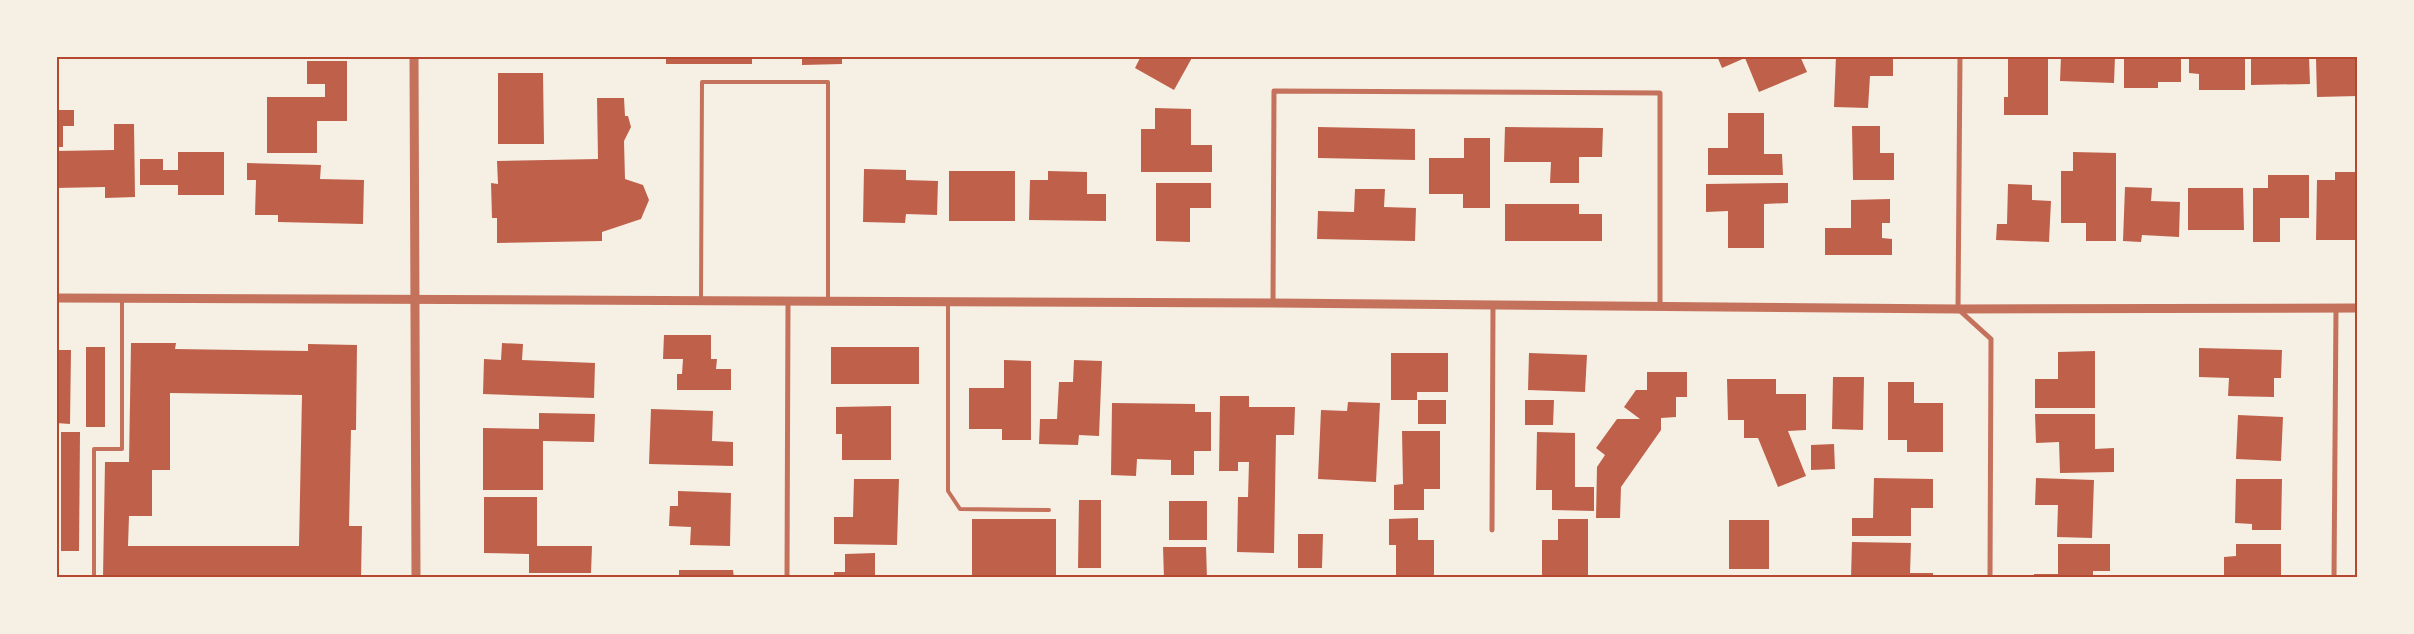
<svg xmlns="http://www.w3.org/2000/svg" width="2414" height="634" font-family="Overpass,sans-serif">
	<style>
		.building { fill: #bf614a; fill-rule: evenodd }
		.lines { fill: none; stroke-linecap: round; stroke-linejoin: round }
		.service { stroke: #c5725c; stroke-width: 4 }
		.minor { stroke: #c5725c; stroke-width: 5 }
		.tertiary { stroke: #c5725c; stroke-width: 9 }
		.neatline { fill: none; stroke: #b5482f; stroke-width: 2 }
	</style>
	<rect width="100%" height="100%" fill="#f6efe4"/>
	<g class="building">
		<rect x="666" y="56" width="86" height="8"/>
		<polygon points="802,56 842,56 842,64 802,65"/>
		<polygon points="1141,56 1193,56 1174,90 1135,68"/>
		<polygon points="1717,56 1800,56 1807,72 1759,92 1745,58 1722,68"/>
		<polygon points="1836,56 1893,56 1893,76 1870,76 1868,108 1834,107"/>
		<polygon points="2008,56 2048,56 2048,115 2004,115 2004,97 2008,97"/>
		<polygon points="2061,56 2115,56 2114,83 2060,81"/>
		<polygon points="2124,56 2181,58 2181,82 2158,82 2158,88 2124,88"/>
		<polygon points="2189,56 2245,56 2245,90 2199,90 2199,74 2189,73"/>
		<polygon points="2251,56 2309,56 2310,84 2251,85"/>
		<polygon points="2345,56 2358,56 2358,96 2317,97 2316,59 2345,59"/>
		<polygon points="307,61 347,61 347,121 317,121 317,153 267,153 267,97 325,97 325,84 307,84"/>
		<polygon points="498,73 543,73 544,144 498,144"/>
		<polygon points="597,98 624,98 625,116 628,116 631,127 624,141 625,179 643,185 649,200 641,219 602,232 602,241 497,243 497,218 492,218 491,183 498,184 497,161 598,159"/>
		<polygon points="1155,108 1191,109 1191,145 1212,145 1212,172 1141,172 1141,129 1155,129"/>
		<polygon points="56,110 74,110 74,126 63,126 63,147 56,147"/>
		<polygon points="1728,113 1764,113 1764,154 1782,154 1783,175 1708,175 1708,148 1728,148"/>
		<polygon points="114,124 134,124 135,197 105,198 105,187 56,188 56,151 114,150"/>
		<polygon points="1852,126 1880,126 1880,153 1894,153 1894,180 1853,180"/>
		<polygon points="1318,127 1415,129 1415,160 1318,158"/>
		<polygon points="1505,127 1603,128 1602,157 1579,157 1579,183 1550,183 1551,162 1504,162"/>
		<polygon points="1464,138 1490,138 1490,208 1463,208 1463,194 1429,194 1429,158 1464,158"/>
		<polygon points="178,152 224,152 224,195 178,195 178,185 140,185 140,159 163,159 163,170 178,170"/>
		<polygon points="2073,152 2116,153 2116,241 2086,241 2086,223 2061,223 2061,171 2073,171"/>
		<polygon points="247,163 321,165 320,179 364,180 363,224 278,222 278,215 255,215 256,180 247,180"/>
		<polygon points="864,169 906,170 906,180 938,181 937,215 906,214 905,223 863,222"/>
		<rect x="949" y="171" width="66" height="50"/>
		<polygon points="1048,171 1087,172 1087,194 1106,194 1106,221 1029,220 1030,180 1048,180"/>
		<polygon points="2335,172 2358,172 2358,240 2316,240 2317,180 2335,180"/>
		<polygon points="2268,175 2309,175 2309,218 2280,218 2280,242 2253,242 2253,188 2268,188"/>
		<polygon points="1156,183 1211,183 1211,208 1190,208 1190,242 1156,241"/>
		<polygon points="1788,183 1788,203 1764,204 1764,248 1728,248 1728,211 1706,212 1706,184"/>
		<polygon points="2008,184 2032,185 2032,200 2051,201 2049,242 1996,240 1997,224 2007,224"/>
		<polygon points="2125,187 2152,188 2151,201 2180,202 2179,237 2142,235 2141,242 2123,241"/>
		<polygon points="2188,188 2243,188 2244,230 2188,230"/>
		<polygon points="1355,189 1385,189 1384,207 1416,208 1415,241 1317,239 1318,211 1354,212"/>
		<polygon points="1890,199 1890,223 1882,223 1882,238 1892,239 1892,255 1825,255 1825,228 1851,228 1851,200"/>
		<polygon points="1505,204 1579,204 1579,214 1602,214 1602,241 1505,241"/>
		<polygon points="664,335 711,335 711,359 717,359 716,369 731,369 731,390 677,390 677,374 682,374 683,359 663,359"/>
		<path d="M131 343H176L175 349 308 351V344L357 345 356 430H351L349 526H362L361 578H103L105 462H129ZM170 393 302 395 299 546H128L129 516H152V470H170Z"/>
		<polygon points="502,343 523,344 522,360 595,363 594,398 483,394 484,359 501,360"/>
		<rect x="86" y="347" width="19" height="80"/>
		<rect x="831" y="347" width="88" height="37"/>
		<polygon points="2199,348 2282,350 2281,378 2274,378 2274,397 2228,396 2229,378 2199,377"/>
		<polygon points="56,350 71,350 70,424 56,423"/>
		<polygon points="2095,351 2095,408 2035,408 2035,379 2058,379 2058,352"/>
		<polygon points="1391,353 1448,353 1448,392 1417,392 1417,400 1391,400"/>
		<polygon points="1529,353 1587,355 1585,392 1528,390"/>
		<polygon points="1004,360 1031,361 1031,440 1002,440 1002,429 969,429 969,388 1004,388"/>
		<polygon points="1074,360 1102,361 1099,436 1079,435 1078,445 1039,444 1040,419 1057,419 1059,382 1073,382"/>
		<polygon points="1647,372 1687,372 1687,397 1676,397 1676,417 1661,418 1661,430 1621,487 1620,518 1596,518 1597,467 1605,455 1596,448 1617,419 1640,419 1624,407 1636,390 1647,390"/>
		<polygon points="1833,377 1864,377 1863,430 1832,429"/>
		<polygon points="1727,379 1776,379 1776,394 1806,394 1806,430 1788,431 1806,476 1778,487 1758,438 1744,438 1744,420 1728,420"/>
		<polygon points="1888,382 1914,382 1914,403 1943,403 1943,452 1907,452 1907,440 1888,440"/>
		<polygon points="1220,396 1249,396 1249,407 1295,407 1294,435 1276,435 1274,553 1237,552 1238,497 1248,497 1249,462 1238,462 1238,471 1219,471"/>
		<rect x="1418" y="400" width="28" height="24"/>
		<polygon points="1525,400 1554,400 1553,425 1525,425"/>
		<polygon points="1348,402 1380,403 1376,482 1318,479 1321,410 1347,411"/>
		<polygon points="1112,403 1195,404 1195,412 1211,412 1211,451 1194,451 1194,475 1171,475 1171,460 1137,459 1136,476 1111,475"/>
		<polygon points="891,406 891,460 842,460 842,434 836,434 836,407"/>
		<polygon points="651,409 713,411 712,441 733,442 733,466 649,464"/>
		<polygon points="539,413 595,414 594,442 543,441 543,490 483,490 483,428 539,429"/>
		<polygon points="2035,414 2095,414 2095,449 2114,448 2114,472 2060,473 2059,442 2036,443"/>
		<polygon points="2238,415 2283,417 2281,461 2236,459"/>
		<polygon points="1402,431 1440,431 1440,489 1424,489 1424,510 1394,510 1394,485 1403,484"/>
		<polygon points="61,432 80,432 79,551 61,551"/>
		<polygon points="1537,432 1575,433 1575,487 1594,487 1594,511 1552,510 1552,490 1536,490"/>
		<polygon points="1834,444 1835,469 1811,470 1811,445"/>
		<polygon points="1874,478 1933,479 1933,508 1911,508 1911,536 1852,536 1852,518 1873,518"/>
		<polygon points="2036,478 2094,480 2092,538 2057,537 2058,505 2035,505"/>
		<polygon points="854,479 899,479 897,545 834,544 834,517 853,517"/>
		<polygon points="2236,479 2282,479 2281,530 2252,530 2252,524 2235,523"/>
		<polygon points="678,491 731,493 730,546 690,545 691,527 669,526 670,506 678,506"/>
		<polygon points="484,497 537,497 537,546 592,546 591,573 529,573 529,554 484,553"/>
		<polygon points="1079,500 1101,500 1101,568 1078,568"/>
		<rect x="1169" y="501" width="38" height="39"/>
		<polygon points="1418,518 1418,540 1434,540 1434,578 1396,578 1396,545 1389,545 1389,519"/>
		<rect x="972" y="519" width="84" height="59"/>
		<polygon points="1558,519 1588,519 1588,578 1542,578 1542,540 1558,540"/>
		<rect x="1729" y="520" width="40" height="49"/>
		<polygon points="1298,534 1323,534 1322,568 1298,568"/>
		<polygon points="1852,542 1911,543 1910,573 1933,573 1933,578 1851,578"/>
		<polygon points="2058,544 2110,544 2110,571 2093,571 2093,578 2034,578 2034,574 2058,574"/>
		<polygon points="2236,544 2281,544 2281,578 2224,578 2224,557 2236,556"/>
		<polygon points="1163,547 1206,547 1207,578 1164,578"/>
		<polygon points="875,553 875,578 834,578 834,572 845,572 845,554"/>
		<polygon points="679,570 733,570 734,578 679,578"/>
	</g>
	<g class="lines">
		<g class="service">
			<polyline points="701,300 702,82 828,82 828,300"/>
			<polyline points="948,303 948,491 960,509 1049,510"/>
			<polyline points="56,561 57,561"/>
			<polyline points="94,578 94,449 122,449 122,299"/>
		</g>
		<g class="minor">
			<polyline points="1960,56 1958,309 1991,339 1990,578"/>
			<polyline points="1273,303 1274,91 1660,93 1660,307"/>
			<polyline points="1492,530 1493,306"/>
			<polyline points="787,578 788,302"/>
			<polyline points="2334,578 2336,308"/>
		</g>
		<g class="tertiary">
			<polyline points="414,56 416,578"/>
			<polyline points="56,298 1273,303 1958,309 2358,308"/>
		</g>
	</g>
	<rect width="2414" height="634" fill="none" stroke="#f6efe4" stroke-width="115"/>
	<rect x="58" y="58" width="2298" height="518" class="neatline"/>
</svg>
